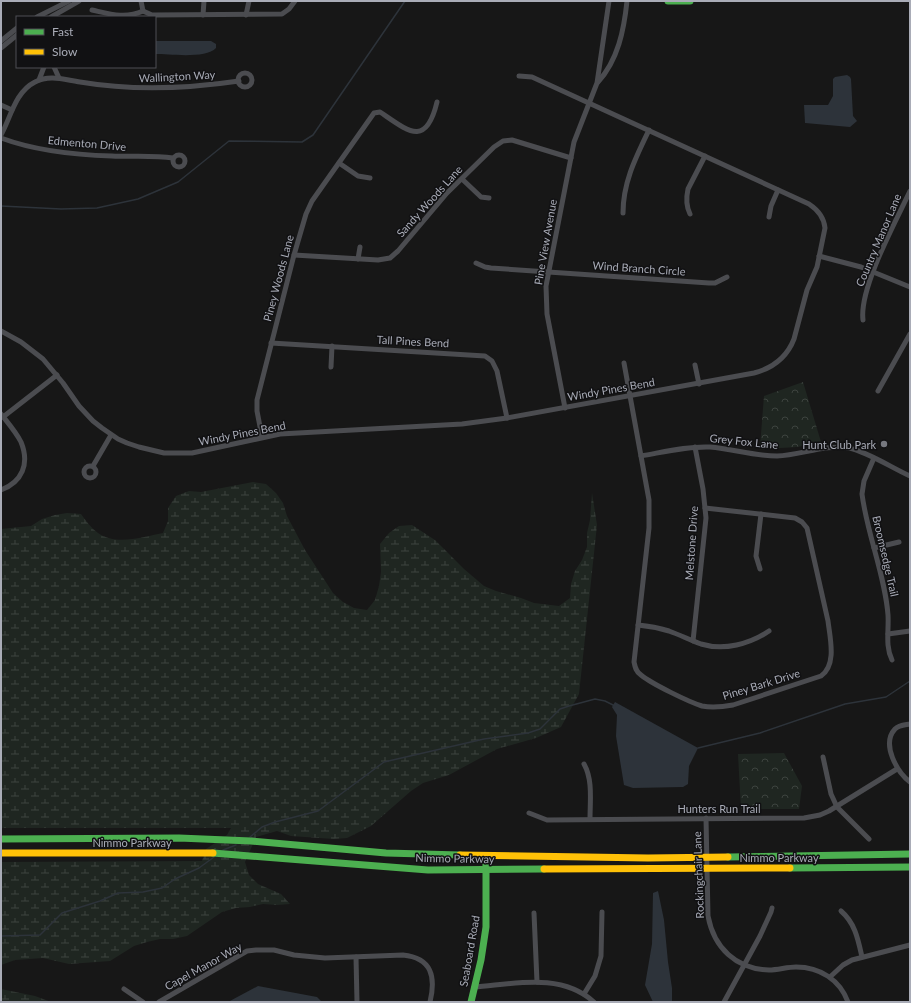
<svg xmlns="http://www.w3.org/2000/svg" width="911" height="1003" font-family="Lato,sans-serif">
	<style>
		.wetland { fill: url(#wetland-marsh) }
		.park { fill: url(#park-crowns) }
		.water { fill: #2d333a }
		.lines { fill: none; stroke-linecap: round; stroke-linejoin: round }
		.stream { stroke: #2d333a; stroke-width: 1.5 }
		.street { stroke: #4b4c50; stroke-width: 5 }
		.fast { stroke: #4caf50; stroke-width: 7 }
		.slow { stroke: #ffc107; stroke-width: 7 }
		.poi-dot { fill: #76787f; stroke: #111113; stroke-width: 1.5 }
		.labels { text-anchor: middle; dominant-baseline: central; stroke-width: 3; stroke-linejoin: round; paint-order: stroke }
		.street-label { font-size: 11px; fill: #a9acb7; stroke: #111113 }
		.poi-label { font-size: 11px; fill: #a9acb7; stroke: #111113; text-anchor: end }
	</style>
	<defs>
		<pattern id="wetland-marsh" width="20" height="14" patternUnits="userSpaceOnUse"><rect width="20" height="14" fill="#1f2621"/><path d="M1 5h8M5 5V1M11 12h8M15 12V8" fill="none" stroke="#3d433f"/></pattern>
		<pattern id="park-crowns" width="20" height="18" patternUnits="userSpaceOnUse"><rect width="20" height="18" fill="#1f2621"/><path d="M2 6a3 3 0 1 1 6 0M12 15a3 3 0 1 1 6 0" fill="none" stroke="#3d433f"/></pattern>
	</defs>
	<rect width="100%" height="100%" fill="#171717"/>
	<g class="wetland">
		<path d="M253 482 266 484 276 493 283 503 287 516 305 550 333 593 343 602 354 608 367 610 375 600 379 586 381 572 380 544 389 533 399 526 412 525 435 540 464 569 484 586 496 591 521 598 534 603 559 606 570 598 571 584 575 571 582 560 587 547V533L590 520 592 493 597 525 579 694 561 727 536 738 497 749 449 775 423 783 411 791 371 826 347 838 334 839 291 836 277 831 256 837 245 862 249 875 258 884 281 894 290 904 277 905 263 904 250 907 236 908 222 912 187 936 173 939H160L147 942 134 946 110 961 69 964 43 958 15 960 1 965V862L202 861 206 849 227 835 231 828H1V529L31 526 42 519 55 515 67 513 81 514C86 521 91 528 98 533 116 546 143 537 163 533L168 521V508L176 496 189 491 201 492Z"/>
		<polygon points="1,989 35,996 51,1002 1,1002"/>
	</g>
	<g class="park">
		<path d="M803 382 821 442C798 448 783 449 760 447L764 396Z"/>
		<polygon points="784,753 802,786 799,809 741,809 738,754"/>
	</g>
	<g class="water">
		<path d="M155 41H211L216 44V48C206 59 170 54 155 54Z"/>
		<polygon points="847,75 850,77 851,79 853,116 857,121 850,127 805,123 804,105 828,105 833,96 833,79 835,77"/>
		<polygon points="615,702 698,748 689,766 688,784 683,787 633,788 624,785 616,736 617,715 612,707"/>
		<polygon points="658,891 664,920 668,962 672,988 672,1002 653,1002 645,985 652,944 653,893"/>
		<polygon points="258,986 317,997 322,1002 228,1002"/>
	</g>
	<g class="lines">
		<g class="stream">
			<polyline points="1,206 61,209 97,208 138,199 178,182 229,141 302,142 313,135 405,1"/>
			<polyline points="698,748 760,733 845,704 886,697 910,681"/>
			<polyline points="250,837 262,827 275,822 318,811 384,762 484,739 528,733 540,729 560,709 569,706 595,699 605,701 615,706"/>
			<polyline points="223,850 236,845"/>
			<polyline points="1,936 40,935 62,913 100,901 118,893 143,892 162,888 175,879 199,868 214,857"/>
		</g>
		<g class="street">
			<polyline points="141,1 143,11"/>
			<path d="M92 10C110 14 125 19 143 11"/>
			<polyline points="143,11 152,15 282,14 289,9 295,1"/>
			<polyline points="203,15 204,1"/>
			<polyline points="246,15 249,1"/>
			<polyline points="37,17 69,1"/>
			<polyline points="51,17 79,1"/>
			<polyline points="1,41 17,28"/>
			<polyline points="1,48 17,35"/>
			<polyline points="54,67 59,78"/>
			<circle cx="245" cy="80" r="7"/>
			<polyline points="39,80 44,67"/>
			<path d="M598 82C618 60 624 30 627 1"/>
			<polyline points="1,105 12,110"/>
			<path d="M1 135C11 117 15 92 35 82 50 74 65 80 80 82 133 91 185 89 239 81"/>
			<path d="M1 138C36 151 75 155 112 156 132 157 153 155 173 158"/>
			<circle cx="179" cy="161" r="6"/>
			<polyline points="339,163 358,176 370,178"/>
			<polyline points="462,179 481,197 489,198"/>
			<path d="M623 213C623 182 636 157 649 130"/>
			<path d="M690 214C686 206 686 198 688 189L705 156"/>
			<polyline points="769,217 771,206 778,190"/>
			<polyline points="294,255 378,260 390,258 398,251 447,193 494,147 503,141 512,140 571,158"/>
			<polyline points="819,256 861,267 910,287"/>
			<polyline points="358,259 360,247"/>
			<polyline points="476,263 485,267 491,268 709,283 715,283 727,277"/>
			<path d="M863 320C859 288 896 221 910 191"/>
			<path d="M1 331 21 342 43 359 63 383 79 406 93 421 102 428 118 439 127 443 139 447 164 453H192L280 434 462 424 507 418 754 373C773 368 787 357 794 339L807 290 817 267 825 228C824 217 818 210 809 204L532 77 519 76"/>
			<polyline points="271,343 485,356 492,361 497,371 507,418"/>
			<path d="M624 363 649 500V528L634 662C635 667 636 672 641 675 652 684 689 702 702 706 712 708 722 707 733 705L821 676C837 665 830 638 828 621L807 528 802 522 795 518 705 508"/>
			<polyline points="695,365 699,384"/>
			<polyline points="331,367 332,346"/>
			<polyline points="878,391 910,334"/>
			<polyline points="565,408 547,314 546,286 574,142 597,83 609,1"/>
			<path d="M1 414C8 423 16 432 21 442 30 464 22 482 1 490"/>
			<polyline points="3,417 57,375"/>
			<path d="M262 437 257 411V400L294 255 306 214 312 201 374 113 380 112C408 131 426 148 437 102"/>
			<path d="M641 456C664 452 687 446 710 447 733 449 754 456 777 456 801 455 826 444 849 448 868 452 892 468 910 476"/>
			<path d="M874 458 864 481 862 494C867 534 885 575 888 615 889 630 885 646 892 660"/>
			<circle cx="90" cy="472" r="6"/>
			<polyline points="93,466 111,435"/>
			<polyline points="874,548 899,542"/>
			<polyline points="760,569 756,556 761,514"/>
			<path d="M638 625C648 626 659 628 669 631 680 635 690 640 701 644 724 651 750 644 769 631"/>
			<polyline points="888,634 910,631"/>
			<polyline points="693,641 706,518 703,489 695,447"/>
			<path d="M910 724C905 725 899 725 895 729 881 744 897 772 910 782"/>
			<polyline points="823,757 831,794 837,807 869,839"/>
			<path d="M584 764C593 780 590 801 590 819"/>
			<polyline points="529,813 547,820 804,818 820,815 829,811 897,769"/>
			<path d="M706 818 708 916C714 948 736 969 769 970 778 970 787 967 796 967 820 967 840 980 848 1002"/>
			<path d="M841 911C855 923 858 939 862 957"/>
			<polyline points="534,913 537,982"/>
			<polyline points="356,957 357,1002"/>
			<polyline points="830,977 843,965 852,960 910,945"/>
			<path d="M474 987C514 984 561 972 594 1002"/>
			<polyline points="124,989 143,1002"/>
			<polyline points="584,994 595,976 601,956 602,912"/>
			<path d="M159 1002 247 951 256 950H274L294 955 325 958 403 955C432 958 436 977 430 1002"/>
			<polyline points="724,1002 760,936 771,912 772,908"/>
		</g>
		<g class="fast">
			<polyline points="668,1 690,1"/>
			<polyline points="1,839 179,838 251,841 386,853 460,855"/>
			<polyline points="213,853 428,870 544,869"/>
			<polyline points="728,857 910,854"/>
			<polyline points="790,868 910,867"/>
			<polyline points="471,1002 481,960 486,927 486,856"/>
		</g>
		<g class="slow">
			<polyline points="1,853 213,853"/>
			<polyline points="460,855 648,858 728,857"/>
			<polyline points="544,869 790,868"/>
		</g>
	</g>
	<circle class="poi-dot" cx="884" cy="444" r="4"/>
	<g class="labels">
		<g class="street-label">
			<text transform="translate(177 76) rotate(-3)">Wallington Way</text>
			<text transform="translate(87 143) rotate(5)">Edmenton Drive</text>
			<text transform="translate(429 201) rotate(-48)">Sandy Woods Lane</text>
			<text transform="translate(878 240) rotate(-67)">Country Manor Lane</text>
			<text transform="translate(545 242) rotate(-80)">Pine View Avenue</text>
			<text transform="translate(639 268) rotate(4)">Wind Branch Circle</text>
			<text transform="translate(278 278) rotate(-75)">Piney Woods Lane</text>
			<text transform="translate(413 341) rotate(3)">Tall Pines Bend</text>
			<text transform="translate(611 389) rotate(-10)">Windy Pines Bend</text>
			<text transform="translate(242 433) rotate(-11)">Windy Pines Bend</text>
			<text transform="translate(744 441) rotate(6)">Grey Fox Lane</text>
			<text transform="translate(691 543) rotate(-86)">Melstone Drive</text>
			<text transform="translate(886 556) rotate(77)">Broomsedge Trail</text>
			<text transform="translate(761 684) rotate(-17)">Piney Bark Drive</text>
			<text x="719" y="808">Hunters Run Trail</text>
			<text x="132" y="842">Nimmo Parkway</text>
			<text x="779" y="857">Nimmo Parkway</text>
			<text transform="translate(455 858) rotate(1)">Nimmo Parkway</text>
			<text transform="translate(698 875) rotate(-92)">Rockingchair Lane</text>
			<text transform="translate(469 951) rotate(-80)">Seaboard Road</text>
			<text transform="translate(203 966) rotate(-29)">Capel Manor Way</text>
		</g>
		<g class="poi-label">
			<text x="876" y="444">Hunt Club Park</text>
		</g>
	</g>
	<rect width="911" height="1003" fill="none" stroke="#a9acb7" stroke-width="4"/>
	<rect x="16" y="16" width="140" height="52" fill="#111113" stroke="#4e4f55"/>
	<rect x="24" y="29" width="20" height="6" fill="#4caf50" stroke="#4e4f55"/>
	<text x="52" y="36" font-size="12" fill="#a9acb7">Fast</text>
	<rect x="24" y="49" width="20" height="6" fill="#ffc107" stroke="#4e4f55"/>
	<text x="52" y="56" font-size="12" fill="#a9acb7">Slow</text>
</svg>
